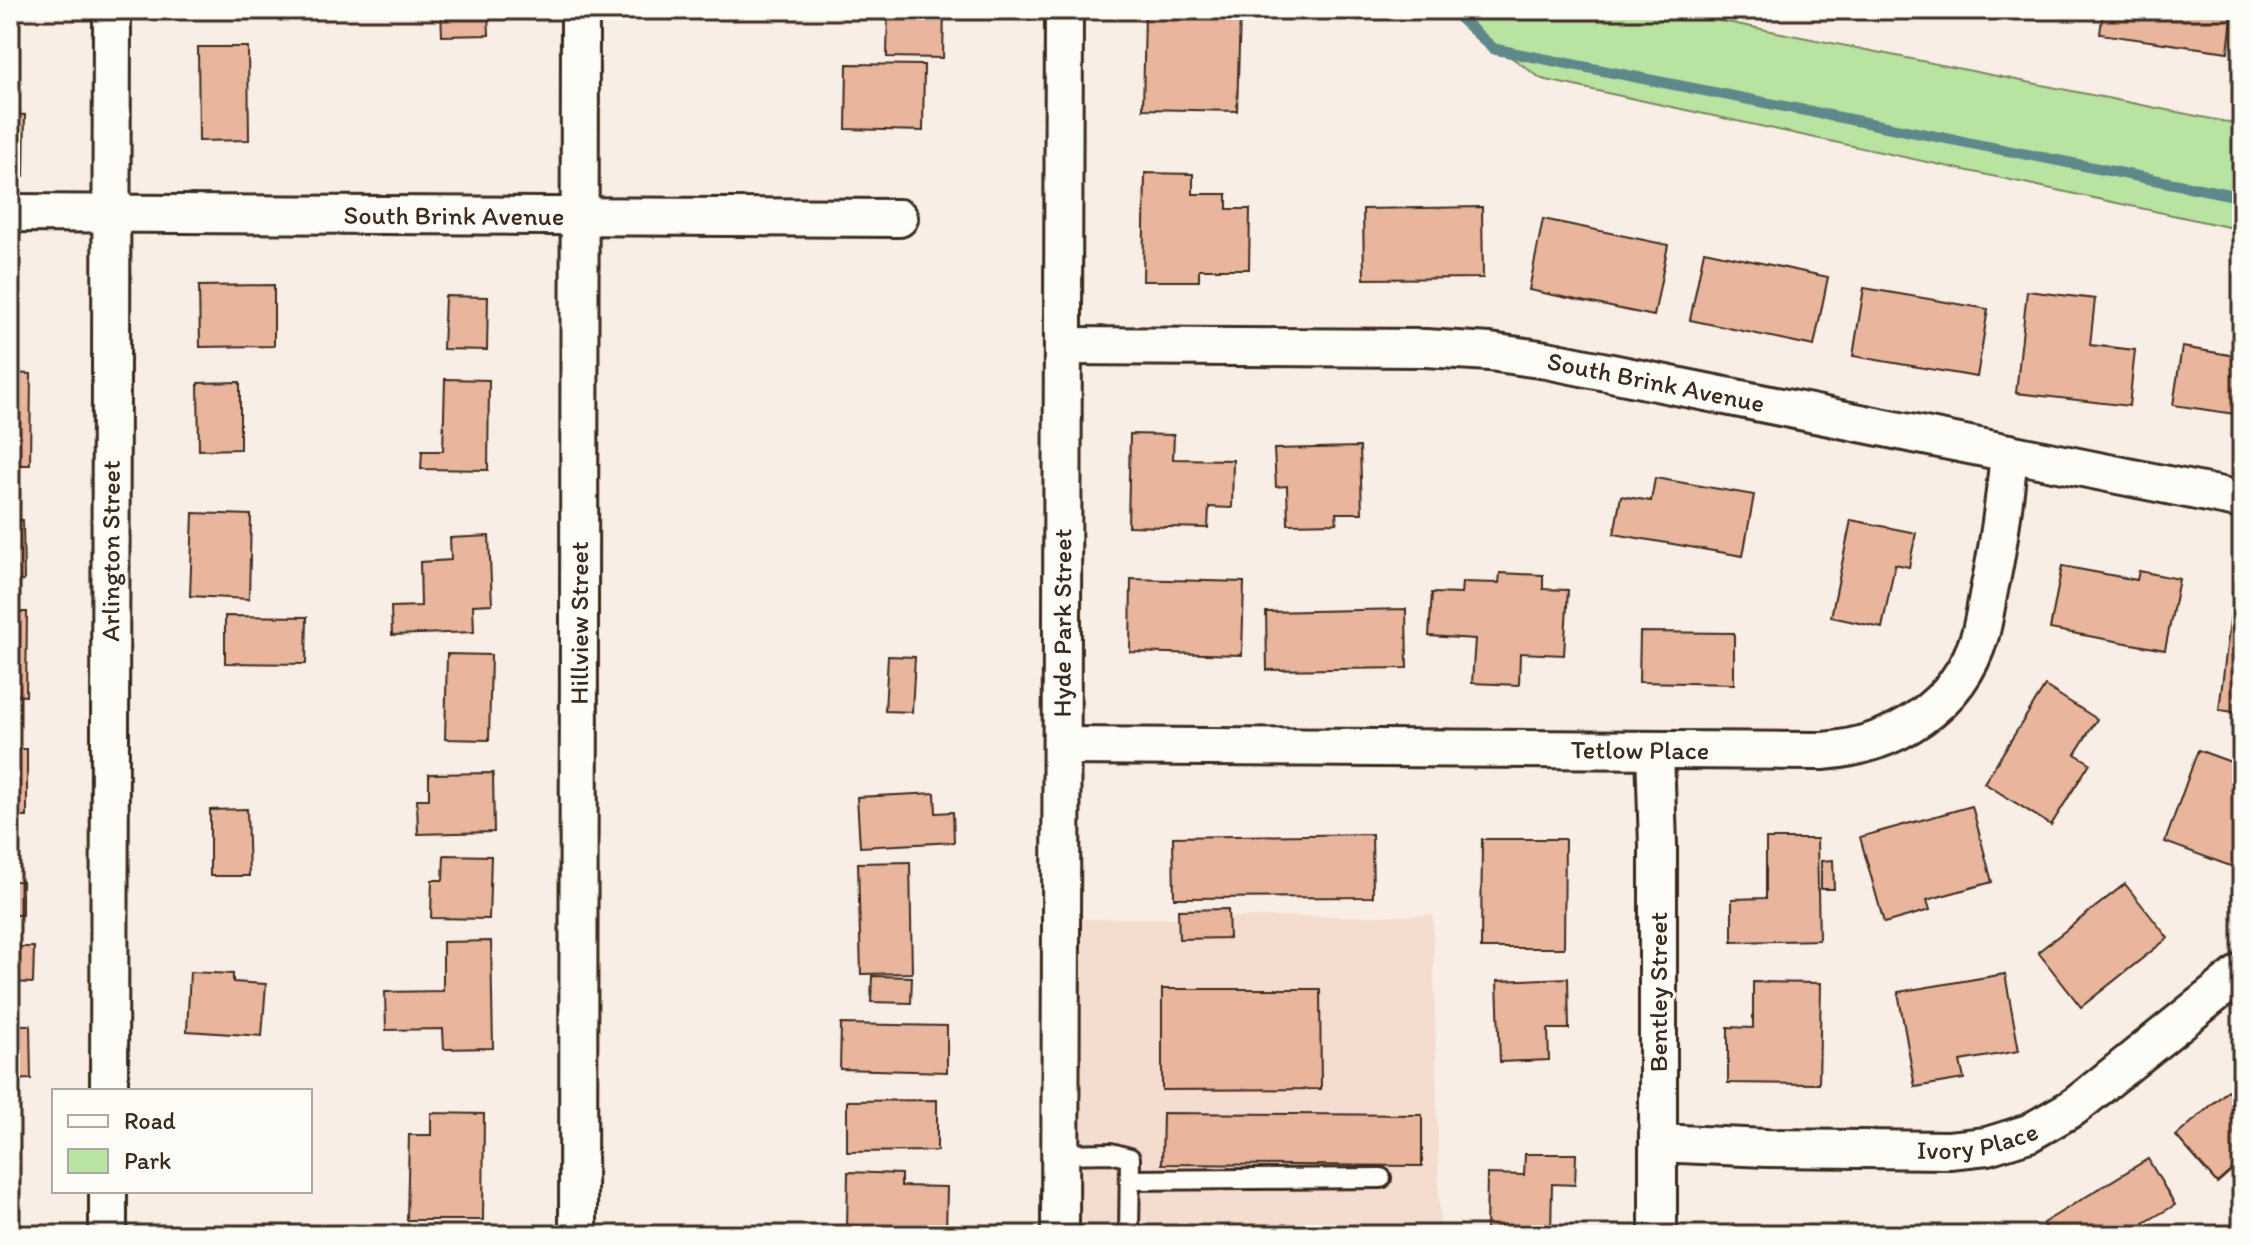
<svg xmlns="http://www.w3.org/2000/svg" width="2252" height="1245" font-family="Itim,sans-serif">
	<style>
		.built { fill: #f4ddcf }
		.green { fill: #b8e3a0; stroke: #7a865f; stroke-width: 2 }
		.lines { fill: none; stroke-linecap: round; stroke-linejoin: round }
		.stream { stroke: #5f888b; stroke-width: 11 }
		.building { fill: #eab59d; stroke: #3b2a1e; stroke-width: 2 }
		.lane-casing { stroke: #3b2a1e; stroke-width: 24 }
		.street-casing { stroke: #3b2a1e; stroke-width: 42 }
		.lane { stroke: #fdfcf7; stroke-width: 18 }
		.street { stroke: #fdfcf7; stroke-width: 36 }
		.labels { text-anchor: middle; dominant-baseline: central; stroke-width: 6; stroke-linejoin: round; paint-order: stroke }
		.street-label { font-size: 26px; fill: #3b2a1e; stroke: #fdfcf7 }
	</style>
	<rect width="100%" height="100%" fill="#f9eee5"/>
	<filter id="ink" filterUnits="userSpaceOnUse"><feTurbulence type="fractalNoise" baseFrequency=".0125" numOctaves="2"/><feDisplacementMap in="SourceGraphic" scale="16" xChannelSelector="R" yChannelSelector="G"/><feConvolveMatrix kernelMatrix="1 2 1 2 8 2 1 2 1" color-interpolation-filters="sRGB"/></filter>
	<g filter="url(#ink)">
		<polygon class="built" points="1433,915 1440,1235 1081,1235 1082,919"/>
		<polygon class="green" points="1444,10 1645,10 1727,22 2242,125 2242,230 1542,79"/>
		<g class="lines">
			<polyline class="stream" points="1451,10 1494,49 2242,197"/>
		</g>
		<g class="building">
			<polygon points="10,10 20,11 18,61 10,61"/>
			<polygon points="441,10 488,10 489,35 442,36"/>
			<polygon points="888,10 944,10 943,58 887,57"/>
			<polygon points="1957,10 2006,10 2004,19 1956,13"/>
			<polygon points="2103,10 2233,10 2228,52 2100,34"/>
			<polygon points="1145,13 1240,15 1237,111 1143,109"/>
			<polygon points="198,47 248,47 249,140 199,141"/>
			<polygon points="847,64 924,65 923,131 846,129"/>
			<polygon points="10,114 25,115 24,176 10,176"/>
			<polygon points="1145,173 1193,174 1193,194 1227,194 1227,209 1250,209 1249,269 1199,269 1199,281 1143,281"/>
			<polygon points="1482,207 1483,278 1364,279 1363,209"/>
			<polygon points="1543,219 1668,245 1654,316 1529,290"/>
			<polygon points="1704,251 1828,277 1814,346 1690,320"/>
			<polygon points="10,274 17,274 19,356 10,356"/>
			<polygon points="274,285 274,346 200,347 199,286"/>
			<polygon points="1864,288 1988,309 1977,377 1853,356"/>
			<polygon points="2027,291 2095,299 2090,345 2135,350 2129,406 2016,393"/>
			<polygon points="445,296 488,297 487,350 443,349"/>
			<polygon points="2237,343 2242,344 2242,415 2173,405 2182,347 2236,356"/>
			<polygon points="10,373 31,374 30,465 10,465"/>
			<polygon points="445,379 489,380 488,470 421,469 422,451 443,451"/>
			<polygon points="240,382 240,449 199,450 198,383"/>
			<polygon points="1130,434 1174,435 1173,459 1233,460 1232,508 1209,507 1208,528 1128,526"/>
			<polygon points="1360,447 1362,513 1336,513 1337,523 1288,524 1287,486 1276,487 1274,449"/>
			<polygon points="1655,478 1754,495 1743,556 1614,534 1621,496 1651,501"/>
			<polygon points="193,513 251,515 249,599 190,596"/>
			<polygon points="10,520 23,520 24,581 10,582"/>
			<polygon points="1851,520 1916,533 1909,567 1895,564 1882,628 1831,617"/>
			<polygon points="489,536 492,604 473,605 474,632 392,635 391,607 421,606 420,562 451,560 450,538"/>
			<polygon points="2062,566 2137,580 2139,571 2179,579 2165,650 2050,629"/>
			<polygon points="1500,573 1543,575 1543,589 1568,590 1564,655 1520,653 1519,685 1472,683 1475,639 1429,636 1432,593 1461,594 1462,582 1499,583"/>
			<polygon points="1131,579 1244,582 1242,655 1130,652"/>
			<polygon points="2233,597 2242,599 2242,713 2219,710"/>
			<polygon points="1406,609 1407,668 1267,670 1266,612"/>
			<polygon points="10,612 27,612 26,696 10,695"/>
			<polygon points="225,616 307,617 306,664 225,663"/>
			<polygon points="1640,632 1734,633 1734,684 1639,682"/>
			<polygon points="447,654 491,655 489,740 445,739"/>
			<polygon points="888,656 915,657 912,712 885,711"/>
			<polygon points="2045,686 2097,719 2075,754 2090,763 2051,825 1984,783"/>
			<rect x="10" y="749" width="17" height="68"/>
			<polygon points="2198,750 2242,766 2242,841 2233,867 2165,842"/>
			<polygon points="493,773 494,832 418,834 417,799 429,799 429,774"/>
			<polygon points="935,793 936,813 953,812 954,842 860,847 857,797"/>
			<polygon points="1972,806 1992,882 1927,900 1930,910 1884,923 1860,837"/>
			<polygon points="247,809 249,876 210,876 210,810"/>
			<polygon points="1372,834 1373,897 1174,898 1173,837"/>
			<polygon points="1482,839 1565,839 1564,948 1481,948"/>
			<polygon points="1766,839 1817,839 1819,940 1732,942 1732,899 1766,898"/>
			<polygon points="444,855 491,856 489,919 431,918 432,880 443,880"/>
			<polygon points="1833,860 1834,889 1821,889 1821,861"/>
			<polygon points="910,862 912,973 861,974 858,863"/>
			<rect x="10" y="881" width="12" height="34"/>
			<polygon points="2125,884 2168,938 2081,1007 2038,952"/>
			<polygon points="1228,909 1229,938 1179,939 1178,910"/>
			<polygon points="491,941 493,1048 444,1049 443,1029 386,1030 385,992 443,991 443,942"/>
			<polygon points="10,947 34,947 33,983 10,982"/>
			<polygon points="190,972 233,974 233,982 266,984 262,1036 187,1031"/>
			<polygon points="2005,974 2019,1051 1960,1061 1964,1079 1915,1087 1898,992"/>
			<polygon points="872,976 912,977 911,1003 871,1002"/>
			<polygon points="1568,978 1569,1029 1548,1029 1549,1060 1500,1062 1497,981"/>
			<polygon points="1753,982 1821,983 1819,1084 1728,1083 1728,1027 1753,1028"/>
			<polygon points="1162,989 1320,989 1321,1089 1162,1090"/>
			<polygon points="18,1005 19,1025 30,1025 31,1079 10,1080 10,1006"/>
			<polygon points="841,1024 947,1026 947,1072 840,1069"/>
			<polygon points="2242,1078 2242,1161 2217,1183 2176,1136"/>
			<polygon points="937,1100 937,1151 847,1152 847,1101"/>
			<polygon points="431,1113 484,1114 483,1220 407,1220 409,1135 431,1135"/>
			<polygon points="1163,1113 1422,1115 1422,1166 1162,1164"/>
			<polygon points="1525,1154 1576,1154 1575,1185 1552,1184 1551,1235 1486,1235 1487,1174 1524,1175"/>
			<polygon points="2148,1159 2175,1205 2144,1223 2152,1235 2050,1235 2043,1223"/>
			<polygon points="848,1172 901,1174 901,1186 947,1187 946,1233 847,1230"/>
			<polygon points="10,1175 18,1175 15,1230 10,1230"/>
		</g>
		<g class="lines">
			<defs>
				<g id="lane">
					<polyline points="1060,1154 1111,1153 1130,1158 1129,1235"/>
					<polyline points="1130,1180 1381,1178"/>
				</g>
				<g id="street">
					<path id="s1" d="M10 213 899 218"/>
					<path id="s2" d="M1063 346 1425 348 1490 352 1547 360 2242 500"/>
					<path id="s3" d="M1062 746 1823 751C1893 746 1959 706 1980 635 1985 617 1987 598 1991 581 2000 538 2005 496 2009 453"/>
					<polyline points="1655,750 1658,846 1658,1235"/>
					<path id="s4" d="M109 1091 112 10"/>
					<path id="s5" d="M1658 1143 1766 1148 1949 1150 1987 1146 2029 1133 2074 1107 2242 972"/>
					<polyline points="108,1235 108,1191"/>
					<path id="s6" d="M578 1235 580 10"/>
					<path id="s7" d="M1060 1235 1064 10"/>
				</g>
			</defs>
			<use href="#lane" class="lane-casing"/>
			<use href="#street" class="street-casing"/>
			<use href="#lane" class="lane"/>
			<use href="#street" class="street"/>
		</g>
	</g>
	<g class="labels">
		<g class="street-label">
			<text stroke="none"><textPath href="#s1" startOffset="444">South Brink Avenue</textPath></text>
			<text stroke="none"><textPath href="#s2" startOffset="596">South Brink Avenue</textPath></text>
			<text stroke="none"><textPath href="#s4" startOffset="540">Arlington Street</textPath></text>
			<text stroke="none"><textPath href="#s6" startOffset="612">Hillview Street</textPath></text>
			<text stroke="none"><textPath href="#s7" startOffset="612">Hyde Park Street</textPath></text>
			<text stroke="none"><textPath href="#s3" startOffset="578">Tetlow Place</textPath></text>
			<text transform="translate(1658 992) rotate(-90)">Bentley Street</text>
			<text stroke="none"><textPath href="#s5" startOffset="320">Ivory Place</textPath></text>
		</g>
	</g>
	<rect width="2252" height="1245" fill="none" stroke="#fdfcf7" stroke-width="40"/>
	<rect x="20" y="20" width="2212" height="1205" fill="none" stroke="#3b2a1e" stroke-width="3" filter="url(#ink)"/>
	<rect x="52" y="1089" width="260" height="104" fill="#fdfcf7" stroke="#afa8a0" stroke-width="2"/>
	<rect x="68" y="1115" width="40" height="12" fill="#fdfcf7" stroke="#afa8a0" stroke-width="2"/>
	<text x="124" y="1129" font-size="24" fill="#3b2a1e">Road</text>
	<rect x="68" y="1149" width="40" height="24" fill="#b8e3a0" stroke="#afa8a0" stroke-width="2"/>
	<text x="124" y="1169" font-size="24" fill="#3b2a1e">Park</text>
</svg>
